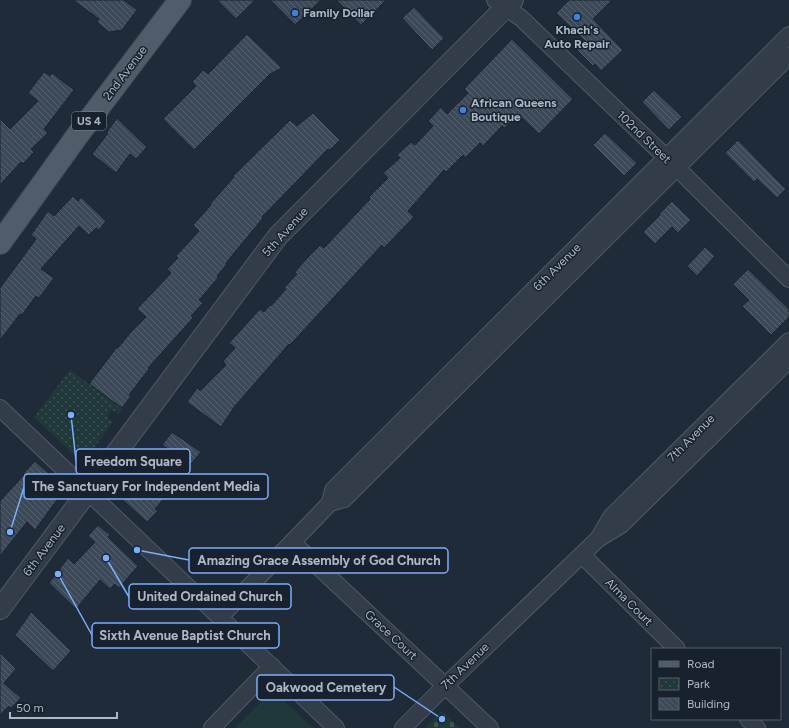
<svg xmlns="http://www.w3.org/2000/svg" width="789" height="728" font-family="Figtree,sans-serif">
	<style>
		.green { fill: #21383a }
		.cemetery { fill: url(#cemetery-stones) }
		.park { fill: url(#park-dots) }
		.building { fill: url(#building-back-hatch); stroke: #1a2430 }
		.lines { fill: none; stroke-linecap: round; stroke-linejoin: round }
		.minor-casing { stroke: #505a67; stroke-width: 18 }
		.tertiary-casing { stroke: #505a67; stroke-width: 22 }
		.primary-casing { stroke: #3c4653; stroke-width: 24 }
		.minor { stroke: #333d4a; stroke-width: 16 }
		.tertiary { stroke: #333d4a; stroke-width: 20 }
		.primary { stroke: #505c6a; stroke-width: 22 }
		.shop-dot { fill: #3f7fe0; stroke: #18222e; stroke-width: 1.5 }
		.labels { text-anchor: middle; dominant-baseline: central; stroke-width: 3; stroke-linejoin: round; paint-order: stroke }
		.shield { fill: #18222e; stroke: #808a98; stroke-width: 1 }
		.shield-label { font-size: 11px; font-weight: bold; fill: #adb7c6 }
		.poi-label { font-size: 12px; font-weight: bold; fill: #adb7c6; stroke: #18222e; text-anchor: start }
		.street-label { font-size: 12px; fill: #adb7c6; stroke: #18222e }
		.leader { fill: none; stroke: #7aaffe; stroke-width: 1.5 }
		.callout-dot { fill: #7aaffe; stroke: #18222e; stroke-width: 1.5 }
		.callout { fill: #18222e; stroke: #7aaffe; stroke-width: 1.5 }
		.callout-label { font-size: 13px; text-anchor: middle; font-weight: bold; fill: #adb7c6 }
	</style>
	<defs>
		<pattern id="cemetery-stones" width="16" height="16" patternUnits="userSpaceOnUse"><rect width="16" height="16" fill="#21383a"/><path d="M2 7V4a2 2 0 0 1 4 0v3zM10 15v-3a2 2 0 0 1 4 0v3z" fill="#3f5355"/></pattern>
		<pattern id="park-dots" width="8" height="8" patternUnits="userSpaceOnUse"><rect width="8" height="8" fill="#21383a"/><path d="M2 2h.1M6 6h.1" fill="none" stroke="#3f5355" stroke-width="1.8" stroke-linecap="round"/></pattern>
		<pattern id="building-back-hatch" width="6" height="6" patternUnits="userSpaceOnUse"><rect width="6" height="6" fill="#3b4959"/><path d="M-1 5l2 2M0 0l6 6M5-1l2 2" fill="none" stroke="#55616f"/></pattern>
	</defs>
	<rect width="100%" height="100%" fill="#1f2b39"/>
	<polygon class="green" points="273,690 313,728 235,728"/>
	<polygon class="cemetery" points="441,711 460,728 425,728"/>
	<polygon class="park" points="70,370 122,409 119,414 112,410 107,416 113,422 83,463 34,417"/>
	<g class="building">
		<polygon points="73,0 124,0 137,10 122,30 109,32 97,22 99,19"/>
		<polygon points="217,0 255,0 236,19"/>
		<polygon points="270,0 321,0 295,25"/>
		<polygon points="336,0 386,0 361,25"/>
		<polygon points="569,0 612,0 593,19 623,50 601,71 595,64 593,66 577,50 585,41 556,13"/>
		<polygon points="414,7 444,38 432,50 402,18"/>
		<polygon points="247,34 282,68 270,74 194,150 163,119 196,86 192,82 203,70 208,74"/>
		<polygon points="512,39 573,99 539,134 518,114 505,128 502,126 483,146 480,143 465,158 463,155 446,172 444,170 408,211 414,217 384,248 382,245 290,345 289,344 235,406 221,427 187,402 197,388 200,391 226,365 223,361 235,348 229,343 260,309 264,312 270,305 271,306 286,289 284,288 297,274 295,272 308,257 320,245 324,248 370,199 369,197 388,178 383,173 400,158 397,155 411,142 415,145 433,126 428,121 441,107 447,114 468,93 464,89"/>
		<polygon points="44,72 50,76 52,73 74,90 44,129 48,133 31,149 34,152 23,164 21,162 0,185 0,119 10,129 38,101 28,93"/>
		<polygon points="654,90 682,117 669,130 642,102"/>
		<polygon points="313,113 340,140 330,150 328,149 262,217 263,218 226,263 227,264 217,276 218,278 199,300 203,303 191,316 193,318 148,368 149,369 129,395 131,396 122,408 89,384 117,347 118,348 130,333 146,317 137,309 171,273 167,269 178,258 176,256 199,231 193,225 211,205 210,204 234,177 233,176 290,120 297,126"/>
		<polygon points="117,118 147,147 136,159 130,154 116,173 92,154 108,133 107,132"/>
		<polygon points="605,133 637,163 624,176 593,145"/>
		<polygon points="738,140 786,189 777,198 757,179 754,182 725,153"/>
		<polygon points="73,196 78,201 81,197 106,221 99,230 96,228 89,235 79,226 41,269 54,278 39,298 36,296 22,315 20,314 0,340 0,288 36,239 31,235 48,211 54,216"/>
		<polygon points="672,201 691,220 678,233 672,227 655,244 643,232 660,215 659,214"/>
		<polygon points="705,247 715,256 697,276 687,266"/>
		<polygon points="748,269 789,309 789,317 771,335 742,306 749,300 733,284"/>
		<polygon points="172,432 201,452 191,464 162,445"/>
		<polygon points="146,452 178,482 155,509 158,511 147,522 115,493"/>
		<polygon points="35,461 65,489 35,530 27,522 0,556 0,501 24,475 23,474"/>
		<polygon points="98,525 110,535 108,537 138,566 119,588 115,584 110,589 100,580 76,609 49,583 68,558 74,564 95,542 88,536"/>
		<polygon points="31,612 71,651 53,671 15,635"/>
		<polygon points="0,653 16,669 4,683 21,698 11,708 9,706 0,715"/>
	</g>
	<g class="lines">
		<defs>
			<g id="minor">
				<polyline points="495,0 521,18 676,167 789,279"/>
				<polyline points="0,408 336,728"/>
				<polyline points="330,503 333,490 789,35"/>
				<polyline points="600,536 611,517 789,341"/>
				<polyline points="292,542 490,728"/>
				<polyline points="582,555 677,649"/>
				<polyline points="220,617 330,503 344,499 789,56"/>
				<polyline points="748,719 757,728"/>
				<polyline points="212,728 272,666"/>
				<polyline points="403,728 445,686 598,539 621,525 789,360"/>
			</g>
			<polyline id="tertiary" points="0,609 278,236 513,0"/>
			<polyline id="primary" points="0,243 77,136 180,0"/>
		</defs>
		<use href="#minor" class="minor-casing"/>
		<use href="#tertiary" class="tertiary-casing"/>
		<use href="#primary" class="primary-casing"/>
		<use href="#minor" class="minor"/>
		<use href="#tertiary" class="tertiary"/>
		<use href="#primary" class="primary"/>
	</g>
	<g class="shop-dot">
		<circle cx="295" cy="13" r="4"/>
		<circle cx="577" cy="17" r="4"/>
		<circle cx="463" cy="110" r="4"/>
	</g>
	<g class="labels">
		<rect class="shield" x="72" y="112" width="34" height="18" rx="3"/>
		<g class="shield-label">
			<text x="89" y="121">US 4</text>
		</g>
		<g class="poi-label">
			<text x="303" y="13">Family Dollar</text>
			<text x="577" y="30" text-anchor="middle">Khach's<tspan x="577" dy="14">Auto Repair</tspan></text>
			<text x="471" y="103">African Queens<tspan x="471" dy="14">Boutique</tspan></text>
		</g>
		<g class="street-label">
			<text transform="translate(125 73) rotate(-53)">2nd Avenue</text>
			<text transform="translate(644 137) rotate(44)">102nd Street</text>
			<text transform="translate(285 232) rotate(-48)">5th Avenue</text>
			<text transform="translate(557 267) rotate(-45)">6th Avenue</text>
			<text transform="translate(691 438) rotate(-45)">7th Avenue</text>
			<text transform="translate(44 550) rotate(-53)">6th Avenue</text>
			<text transform="translate(629 602) rotate(45)">Alma Court</text>
			<text transform="translate(391 635) rotate(43)">Grace Court</text>
			<text transform="translate(465 666) rotate(-44)">7th Avenue</text>
		</g>
	</g>
	<path class="leader" d="M71 415L76 461M10 532L24 487M137 550L189 560M106 558L129 597M58 574L92 635M442 719L394 687"/>
	<g class="callout-dot">
		<circle cx="71" cy="415" r="4"/>
		<circle cx="10" cy="532" r="4"/>
		<circle cx="137" cy="550" r="4"/>
		<circle cx="106" cy="558" r="4"/>
		<circle cx="58" cy="574" r="4"/>
		<circle cx="442" cy="719" r="4"/>
	</g>
	<g class="callout">
		<rect x="76" y="449" width="114" height="25" rx="4"/>
		<rect x="24" y="474" width="244" height="25" rx="4"/>
		<rect x="189" y="548" width="259" height="25" rx="4"/>
		<rect x="129" y="584" width="162" height="25" rx="4"/>
		<rect x="92" y="623" width="187" height="25" rx="4"/>
		<rect x="257" y="675" width="137" height="25" rx="4"/>
	</g>
	<g class="callout-label">
		<text x="133" y="466">Freedom Square</text>
		<text x="146" y="491">The Sanctuary For Independent Media</text>
		<text x="319" y="565">Amazing Grace Assembly of God Church</text>
		<text x="210" y="601">United Ordained Church</text>
		<text x="185" y="640">Sixth Avenue Baptist Church</text>
		<text x="326" y="692">Oakwood Cemetery</text>
	</g>
	<rect x="651" y="648" width="130" height="72" fill="#18222e" stroke="#545e6b"/>
	<rect x="659" y="661" width="20" height="6" fill="#505c6a" stroke="#545e6b"/>
	<text x="687" y="668" font-size="12" fill="#adb7c6">Road</text>
	<rect x="659" y="678" width="20" height="12" fill="url(#park-dots)" stroke="#545e6b"/>
	<text x="687" y="688" font-size="12" fill="#adb7c6">Park</text>
	<rect x="659" y="698" width="20" height="12" fill="url(#building-back-hatch)" stroke="#545e6b"/>
	<text x="687" y="708" font-size="12" fill="#adb7c6">Building</text>
	<path d="M10 712v6h107v-6" fill="none" stroke="#adb7c6" stroke-width="2"/>
	<text x="16" y="712" font-size="12" fill="#adb7c6" stroke="#18222e" stroke-width="3" paint-order="stroke">50 m</text>
</svg>
